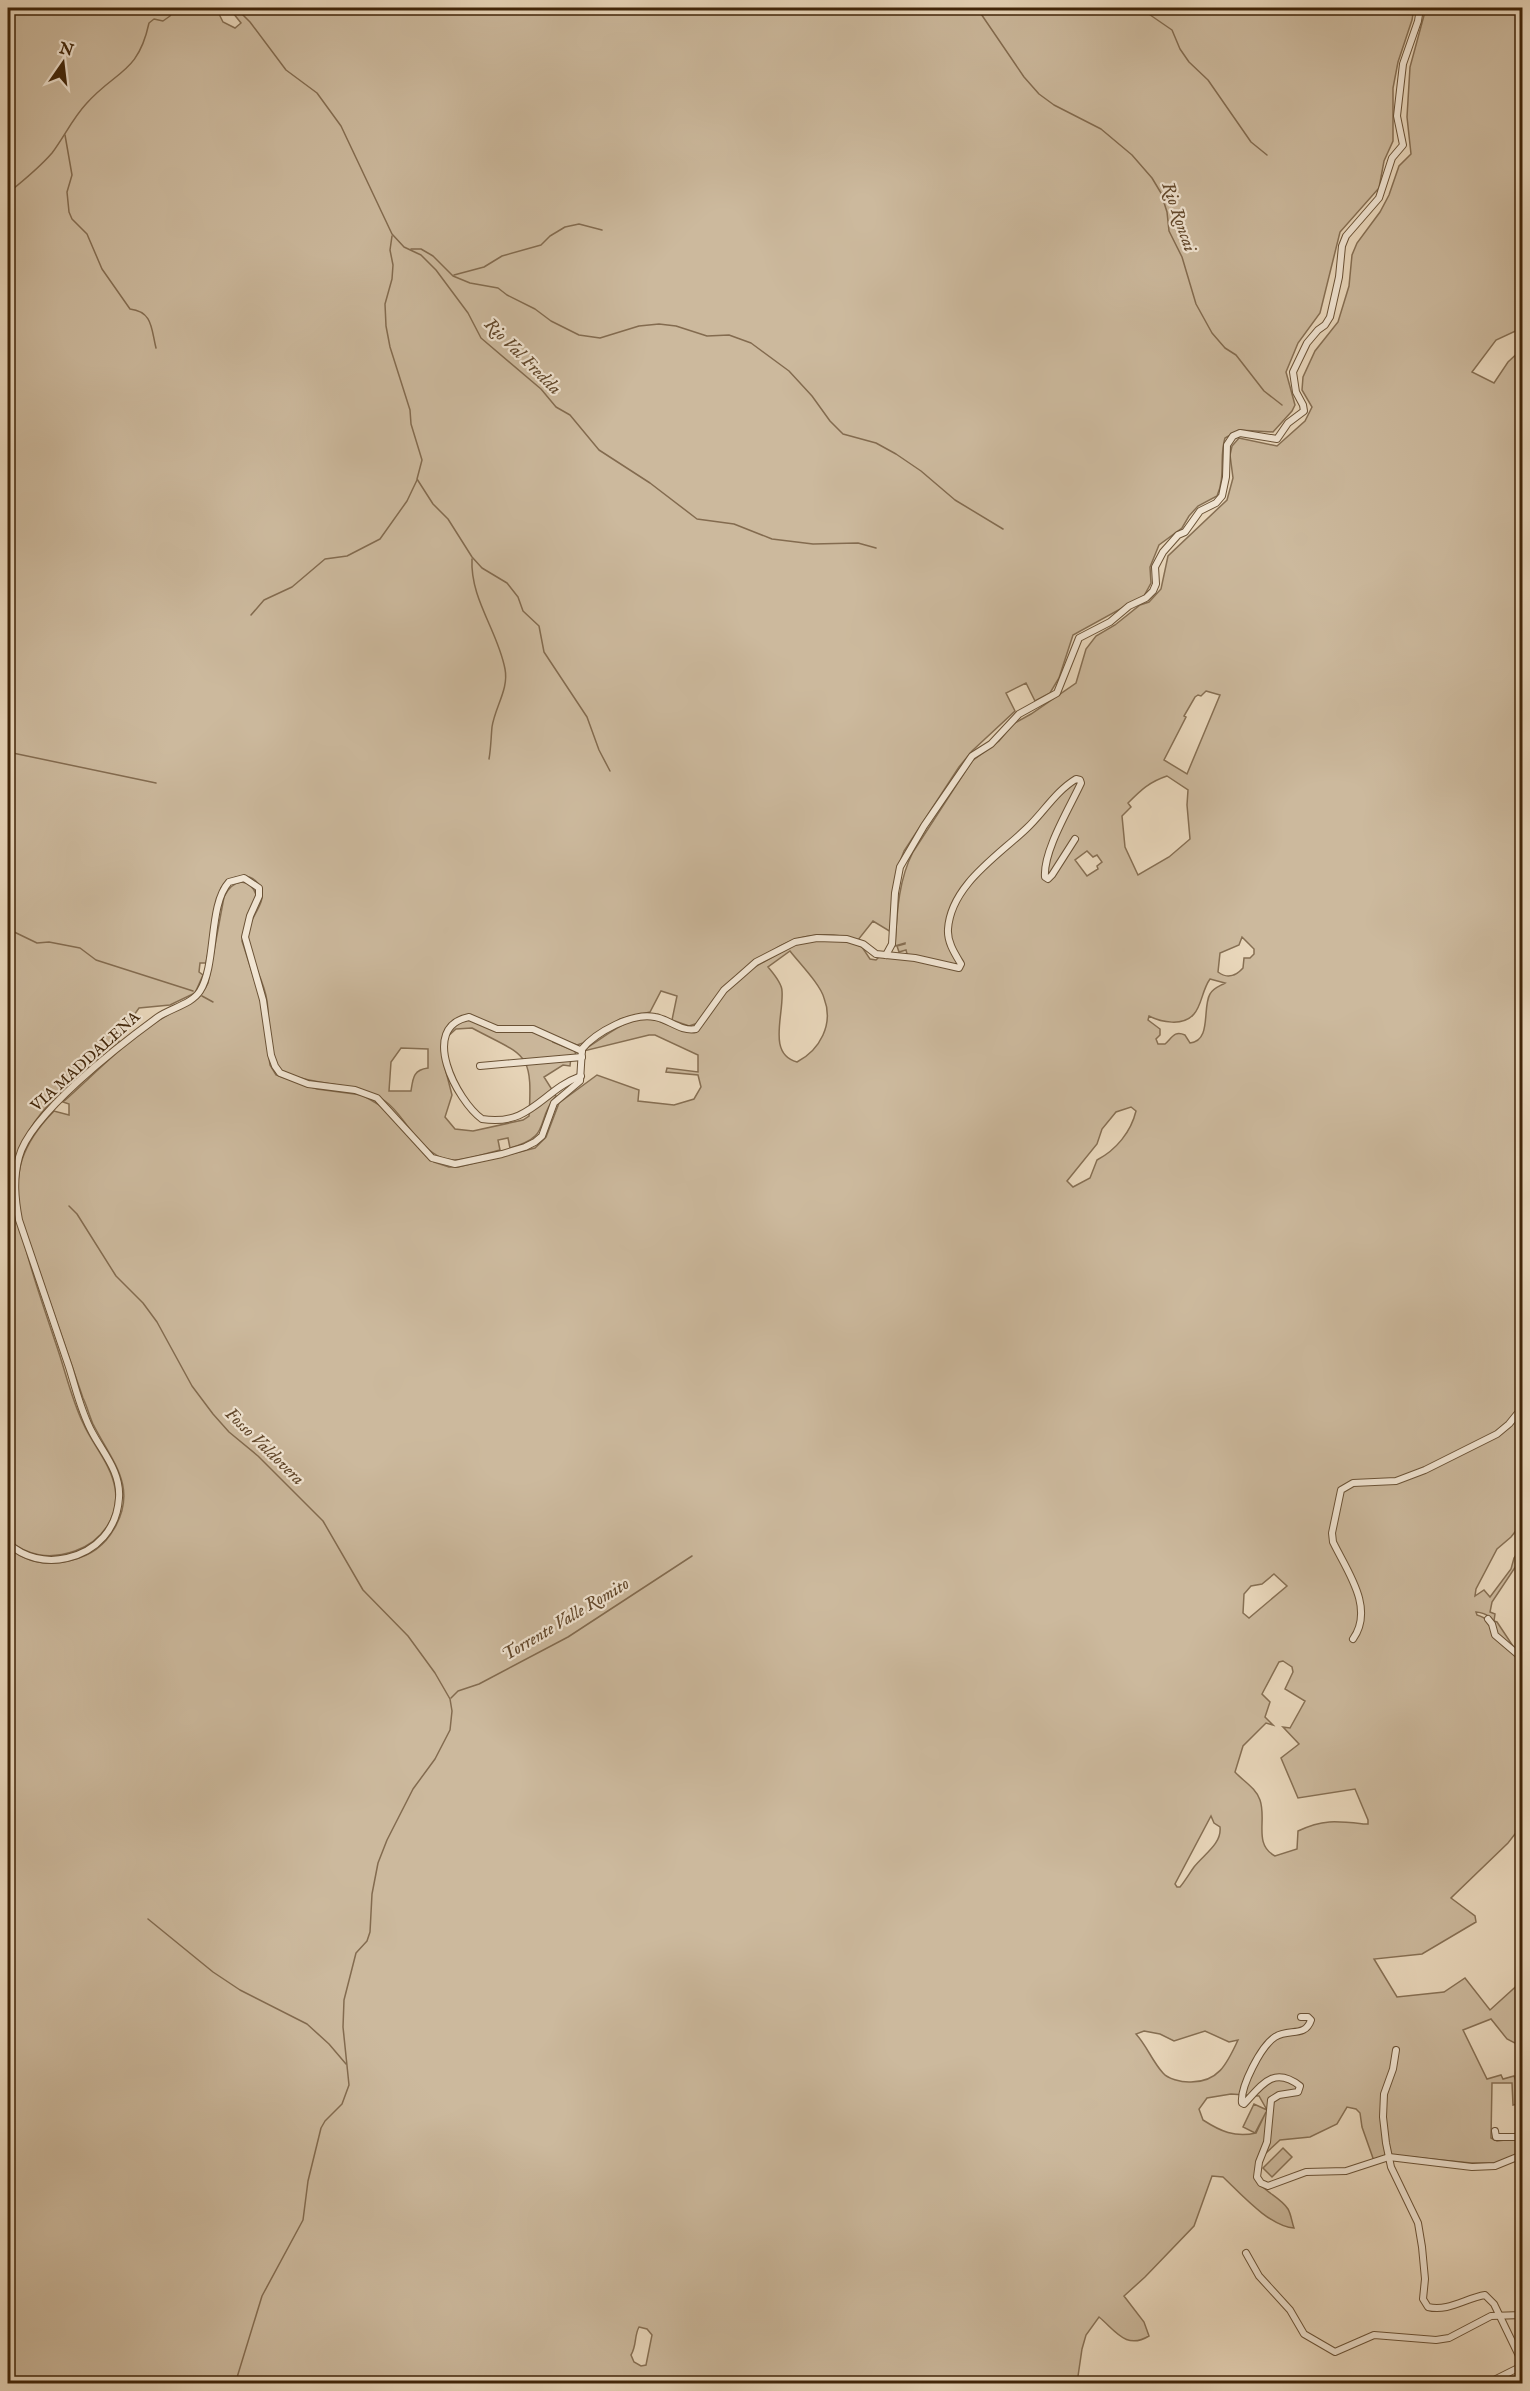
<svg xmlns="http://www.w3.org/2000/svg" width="1530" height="2391" font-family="'IM FELL English',serif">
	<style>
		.green { fill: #ccb99d; stroke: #866f53; stroke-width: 1.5; fill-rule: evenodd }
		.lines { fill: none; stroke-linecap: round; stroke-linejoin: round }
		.stream { stroke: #836b4f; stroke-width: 1.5 }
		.minor-casing { stroke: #6a5236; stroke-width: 8 }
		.minor { stroke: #f1e5d3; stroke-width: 6 }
		.labels { text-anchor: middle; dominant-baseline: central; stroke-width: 4.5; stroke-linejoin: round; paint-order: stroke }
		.street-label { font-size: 16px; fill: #402509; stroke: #f1e5d3 }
		.water-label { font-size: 18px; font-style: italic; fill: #62482c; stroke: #f1e5d3 }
	</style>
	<rect width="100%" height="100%" fill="#e9d7bb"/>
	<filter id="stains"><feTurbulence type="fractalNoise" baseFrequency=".00333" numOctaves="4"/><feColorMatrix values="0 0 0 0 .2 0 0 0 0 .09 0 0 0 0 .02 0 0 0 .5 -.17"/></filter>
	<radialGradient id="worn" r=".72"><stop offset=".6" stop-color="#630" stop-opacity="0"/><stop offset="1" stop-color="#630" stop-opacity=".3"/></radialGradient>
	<g class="green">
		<path d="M8 8H216L223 22 235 28 241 23 229 8H1414L1412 20 1398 62 1393 88V141L1384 161 1379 188 1340 232 1320 313 1298 343 1286 372 1295 405 1292 411 1273 432 1239 430 1225 438C1219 456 1226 476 1217 496L1198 506 1189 516 1182 528 1159 545 1150 567 1151 583 1144 596 1073 635 1059 678 1050 693 1035 701 1026 683 1006 693 1015 711 972 751 959 767 904 851 898 867 891 932 873 921 858 940C782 917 743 974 698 1023L689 1026 672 1020 677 996 661 991 650 1012 620 1019 583 1043 577 1045 555 1037 553 1042 575 1051 576 1057H571L570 1066 563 1065 544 1077 556 1096C534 1122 553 1136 510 1148L508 1138 498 1140 500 1150C452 1162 443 1171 409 1128 402 1119 395 1108 385 1101 358 1082 325 1087 294 1076 291 1074 284 1073 281 1071 266 1058 270 1019 267 1001 264 977 246 955 248 931 250 917 267 902 261 889 253 870 230 874 221 888L206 963H200L199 972 203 975 195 993 170 1005 139 1008 120 1035 118 1044C72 1083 16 1118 13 1184 12 1194 16 1205 18 1215 27 1261 43 1305 58 1350 66 1374 72 1400 83 1423 92 1444 111 1464 115 1488 120 1517 101 1542 75 1551 49 1560 29 1556 8 1540V1194L12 1188 8 1182ZM472 1028C526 1057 533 1050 529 1116L523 1120 473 1131 455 1129 445 1117 452 1095 445 1068 446 1038 456 1029ZM401 1048 428 1049V1068C413 1070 413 1078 411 1091H389L391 1062Z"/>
		<path d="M1426 8H1522V328L1496 340 1472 372 1494 383 1508 362 1522 349V1523L1511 1537 1497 1549 1476 1589 1475 1596 1484 1590 1490 1597 1511 1569 1514 1558 1522 1546V1557L1492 1602 1490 1612 1495 1614 1494 1621 1497 1622 1513 1646C1507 1643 1501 1640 1497 1635 1490 1624 1495 1614 1476 1612L1477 1615C1494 1620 1486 1627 1495 1637 1501 1645 1514 1654 1522 1659V1825L1508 1843 1451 1898 1475 1916 1476 1922 1422 1954 1374 1959 1397 1997 1444 1992 1465 1978 1490 2010 1522 1981V2051L1517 2044 1507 2039 1491 2019 1463 2030 1487 2079 1501 2075 1503 2079 1514 2076 1516 2081 1522 2079V2103L1513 2105 1512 2083H1492L1491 2138 1497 2141 1522 2138V2153L1495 2163H1471L1392 2155 1374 2161 1362 2127 1360 2113 1356 2109 1347 2107 1337 2124 1310 2137 1280 2140 1265 2154 1255 2174C1259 2191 1279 2195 1288 2209 1291 2214 1292 2223 1294 2228 1270 2227 1240 2193 1223 2177L1212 2176 1194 2226 1145 2277 1124 2296 1144 2322 1149 2336C1126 2350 1116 2331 1099 2317L1086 2335 1082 2349 1077 2383H8V1547C26 1563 49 1567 72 1560 90 1556 105 1545 114 1529 139 1487 111 1460 93 1424 89 1415 87 1406 83 1398L21 1218C12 1172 22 1144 54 1111L69 1115V1104L63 1102C98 1071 129 1037 169 1014 187 1003 198 1004 208 983L224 897C232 880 250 875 257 897L255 905 248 913 242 941 261 1000 270 1065 276 1075 317 1089 362 1095 371 1100 381 1106 426 1156 434 1162 449 1167H458L535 1148 546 1137 559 1103 597 1075 639 1090 638 1101 674 1105 694 1099 701 1087 698 1075 666 1072 667 1068 698 1072V1055L655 1035H649L584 1051 585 1049C606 1037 631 1011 659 1021 671 1025 682 1032 695 1031L726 992 751 969 797 943 818 939 847 940 862 947 870 959 876 960 880 956 908 958 906 950 899 952 897 946 905 944V943L895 946C897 914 898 881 913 852L972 761 999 741 1013 724 1031 714 1076 683 1086 649 1096 636 1115 625 1140 605 1149 602 1161 589 1168 556 1227 500 1233 478 1230 455 1232 446 1239 438 1277 446 1305 421 1312 407 1302 390 1303 377 1315 351 1338 322 1349 286 1352 255 1357 243 1380 212 1389 195 1399 166 1411 154 1407 117 1410 67ZM1206 691 1220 695 1187 774 1164 760 1186 717 1184 716 1195 697 1198 695 1201 696ZM1167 776 1188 790 1187 805 1190 839 1169 857 1138 875 1125 847 1122 816 1131 807 1128 803C1141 790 1149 782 1167 776ZM1087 851 1093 857 1097 855 1102 862 1097 866 1098 869 1087 876 1075 860ZM1242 937 1254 949V954L1250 958H1244L1243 968C1236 976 1227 979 1218 972L1220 953 1239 945ZM790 951C800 964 820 984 824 998 834 1024 820 1050 797 1062 767 1054 784 1015 782 991 782 983 773 973 768 967ZM1210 979 1225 983C1220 986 1213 988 1210 994 1202 1007 1212 1041 1190 1043L1185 1035C1174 1030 1172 1038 1165 1044H1158L1156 1039 1160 1035V1029L1148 1020 1149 1016C1161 1022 1183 1027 1194 1014 1202 1005 1202 990 1210 979ZM1131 1107 1136 1111C1131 1132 1116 1150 1097 1160L1090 1178 1073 1187 1067 1181 1097 1144 1102 1129 1116 1112ZM1274 1574 1287 1586 1249 1618 1243 1613 1244 1594 1251 1586 1262 1584ZM1283 1661 1292 1667 1293 1672 1285 1689 1305 1701 1290 1728 1283 1727 1299 1744 1281 1758 1298 1798 1355 1789 1368 1820V1824H1364C1337 1821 1323 1819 1298 1831L1297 1849 1275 1856C1253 1844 1267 1820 1260 1800 1256 1788 1243 1781 1235 1772L1243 1746 1266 1723 1273 1725 1265 1717 1270 1702 1262 1694 1279 1662ZM1211 1816 1214 1823 1220 1827C1222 1844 1203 1855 1194 1867 1189 1874 1185 1881 1180 1887H1177L1175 1884ZM1144 2031 1160 2034 1174 2041 1205 2031 1229 2042 1238 2040C1227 2064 1218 2083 1189 2082 1181 2082 1168 2079 1163 2073 1152 2061 1147 2046 1136 2034ZM1231 2094 1259 2096 1267 2110 1254 2104 1243 2127 1255 2133 1266 2112 1256 2133C1235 2138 1220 2131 1203 2120L1199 2109 1207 2098ZM639 2327 647 2329 652 2335 646 2365 641 2366 634 2362 631 2355C637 2345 634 2336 639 2327Z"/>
		<polygon points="1283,2148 1292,2157 1272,2177 1263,2168"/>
	</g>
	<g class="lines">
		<g class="stream">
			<polyline points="236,8 250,22 286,70 317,93 341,126 392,234 404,247 421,255 436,270 468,313 481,338 541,389 556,407 570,415 599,450 650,483 697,519 734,524 772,539 813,544 858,543 876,548"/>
			<polyline points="977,8 1024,77 1039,94 1054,105 1101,129 1132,155 1152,178 1161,193 1167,212 1169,231 1182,257 1196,304 1212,333 1225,348 1236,355 1264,391 1282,405"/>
			<polyline points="1140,8 1172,30 1180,49 1189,62 1208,80 1251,142 1267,155"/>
			<path d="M65 135 72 175 67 192 69 212 72 219 87 234 102 269 130 309C153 312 151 328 156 348"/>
			<path d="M8 193C23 181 39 168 52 153 64 137 73 118 86 104 116 70 138 74 149 23L154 19 163 21 170 16 175 8"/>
			<polyline points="392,236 390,250 393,265 392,279 385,304 386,326 390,347 410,410 411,424 422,460 417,479 433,504 448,519 472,557 482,568 507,583 518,597 523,611 539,626 544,652 587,717 599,750 610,771"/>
			<polyline points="411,249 421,249 433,256 453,276 470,283 498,288 507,295 535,309 551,321 579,335 600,338 639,326 659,324 676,326 707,336 729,335 751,343 789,371 812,396 830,421 843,434 876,443 896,454 921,471 955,500 1003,529"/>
			<polyline points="454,275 484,267 502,256 541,245 550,236 565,227 579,224 602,230"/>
			<path d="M472 559C470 599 498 631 505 669 509 689 495 707 492 727 491 737 491 748 489 759"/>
			<polyline points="251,615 264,600 292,587 325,559 347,556 380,539 407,501 417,480"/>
			<polyline points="8,752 156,783"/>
			<polyline points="8,929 37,943 49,942 80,948 96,960 193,991"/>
			<polyline points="202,996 213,1002"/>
			<polyline points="69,1206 77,1214 116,1276 143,1303 157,1322 192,1386 213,1414 229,1432 258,1456 323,1521 363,1590 408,1636 435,1673 450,1699 452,1711 450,1730 435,1759 413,1789 387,1840 378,1863 372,1894 370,1932 367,1941 356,1953 344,2000 343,2027 349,2085 342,2104 325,2121 321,2128 308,2181 303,2220 262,2296 235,2384"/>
			<polyline points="451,1698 458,1691 479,1684 568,1637 692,1556"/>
			<polyline points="148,1919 213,1972 240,1990 307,2024 329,2044 346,2064"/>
		</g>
		<defs>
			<g id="minor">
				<polyline points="886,955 892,944 895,893 900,867 924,826 972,756 991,744 1019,714 1057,693 1079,638 1110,622 1129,606 1146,598 1153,591 1156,584 1155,567 1163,552 1178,535 1185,532 1200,511 1216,503 1222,496 1226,477 1227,445 1233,436 1240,433 1277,439 1288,423 1304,411 1303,405 1296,392 1293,372 1307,343 1318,330 1325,325 1330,317 1339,277 1342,246 1346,236 1379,198 1392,158 1403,145 1397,116 1403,64 1418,21 1420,8"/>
				<polyline points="480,1066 582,1057"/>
				<path d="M581 1076C542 1090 531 1127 482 1119 457 1101 418 1027 469 1017L497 1029H533L582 1051"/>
				<path d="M8 1543C24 1558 46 1563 67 1558 97 1551 117 1529 119 1498 121 1472 103 1453 92 1432 81 1412 76 1389 69 1367 52 1318 36 1269 19 1220 15 1199 13 1179 19 1157 30 1114 121 1044 158 1017 171 1008 192 1004 200 991 217 964 208 905 229 882L244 878 259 888V896L250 916 245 937 263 1000 271 1055 275 1066 280 1073 308 1084 355 1090 377 1098 432 1158 455 1164 502 1154 525 1147 535 1142 542 1136 554 1103 580 1081 582 1049C596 1032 633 1012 655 1017 669 1019 680 1032 696 1029L724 990 739 977 756 962 795 942 817 938 847 939 863 944 876 954 915 958 959 968 961 964C955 954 947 942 948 929 951 885 998 856 1027 828 1043 813 1056 791 1076 779L1080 780 1081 783C1070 807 1043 851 1045 877L1048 879 1052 875 1075 839"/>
				<polyline points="1488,1619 1492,1624 1495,1635 1522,1658"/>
				<path d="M1353 1639C1375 1608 1347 1571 1333 1542L1332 1533 1341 1490 1353 1483 1396 1481 1425 1470 1497 1434 1509 1424 1522 1408"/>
				<path d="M1301 2017H1308L1311 2020C1305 2038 1289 2028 1275 2037 1261 2046 1240 2087 1242 2103L1244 2104C1261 2086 1273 2065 1300 2086L1298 2092 1279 2095 1271 2100 1267 2142 1259 2162 1257 2177 1261 2183 1268 2186 1306 2172 1346 2171 1389 2157 1472 2167 1495 2166 1522 2155"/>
				<path d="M1396 2050 1393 2069 1384 2094 1383 2117 1386 2143 1391 2167 1418 2223 1422 2247 1425 2279 1423 2299 1428 2307C1448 2312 1466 2298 1485 2295L1494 2304 1522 2362"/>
				<polyline points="1495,2131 1496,2137 1522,2137"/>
				<polyline points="1246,2253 1259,2276 1290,2310 1304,2334 1335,2352 1374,2335 1436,2340 1449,2338 1491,2316 1522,2315"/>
				<polyline points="1493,2384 1494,2380 1522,2366"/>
			</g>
		</defs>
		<use href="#minor" class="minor-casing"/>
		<use href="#minor" class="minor"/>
	</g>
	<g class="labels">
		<g class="street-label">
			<text transform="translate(86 1062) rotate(-42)">VIA MADDALENA</text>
		</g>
		<g class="water-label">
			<text transform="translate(1178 217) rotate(71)">Rio Roncai</text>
			<text transform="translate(522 357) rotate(45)">Rio Val Fredda</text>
			<text transform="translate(264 1447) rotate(44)">Fosso Valdovera</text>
			<text transform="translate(566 1620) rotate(-31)">Torrente Valle Romito</text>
		</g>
	</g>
	<rect width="1530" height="2391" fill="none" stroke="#e9d7bb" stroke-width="30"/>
	<rect x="9" y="9" width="1512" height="2373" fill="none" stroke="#402509" stroke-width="3"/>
	<rect x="15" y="15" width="1500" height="2361" fill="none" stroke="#402509" stroke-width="1.5"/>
	<g transform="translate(63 63) rotate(14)" stroke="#f1e5d3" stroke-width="4.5" paint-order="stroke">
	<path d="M0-4.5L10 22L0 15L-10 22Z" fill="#402509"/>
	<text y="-9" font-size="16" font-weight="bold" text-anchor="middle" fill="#402509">N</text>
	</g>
	<rect width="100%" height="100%" filter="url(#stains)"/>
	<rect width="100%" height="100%" fill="url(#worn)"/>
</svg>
